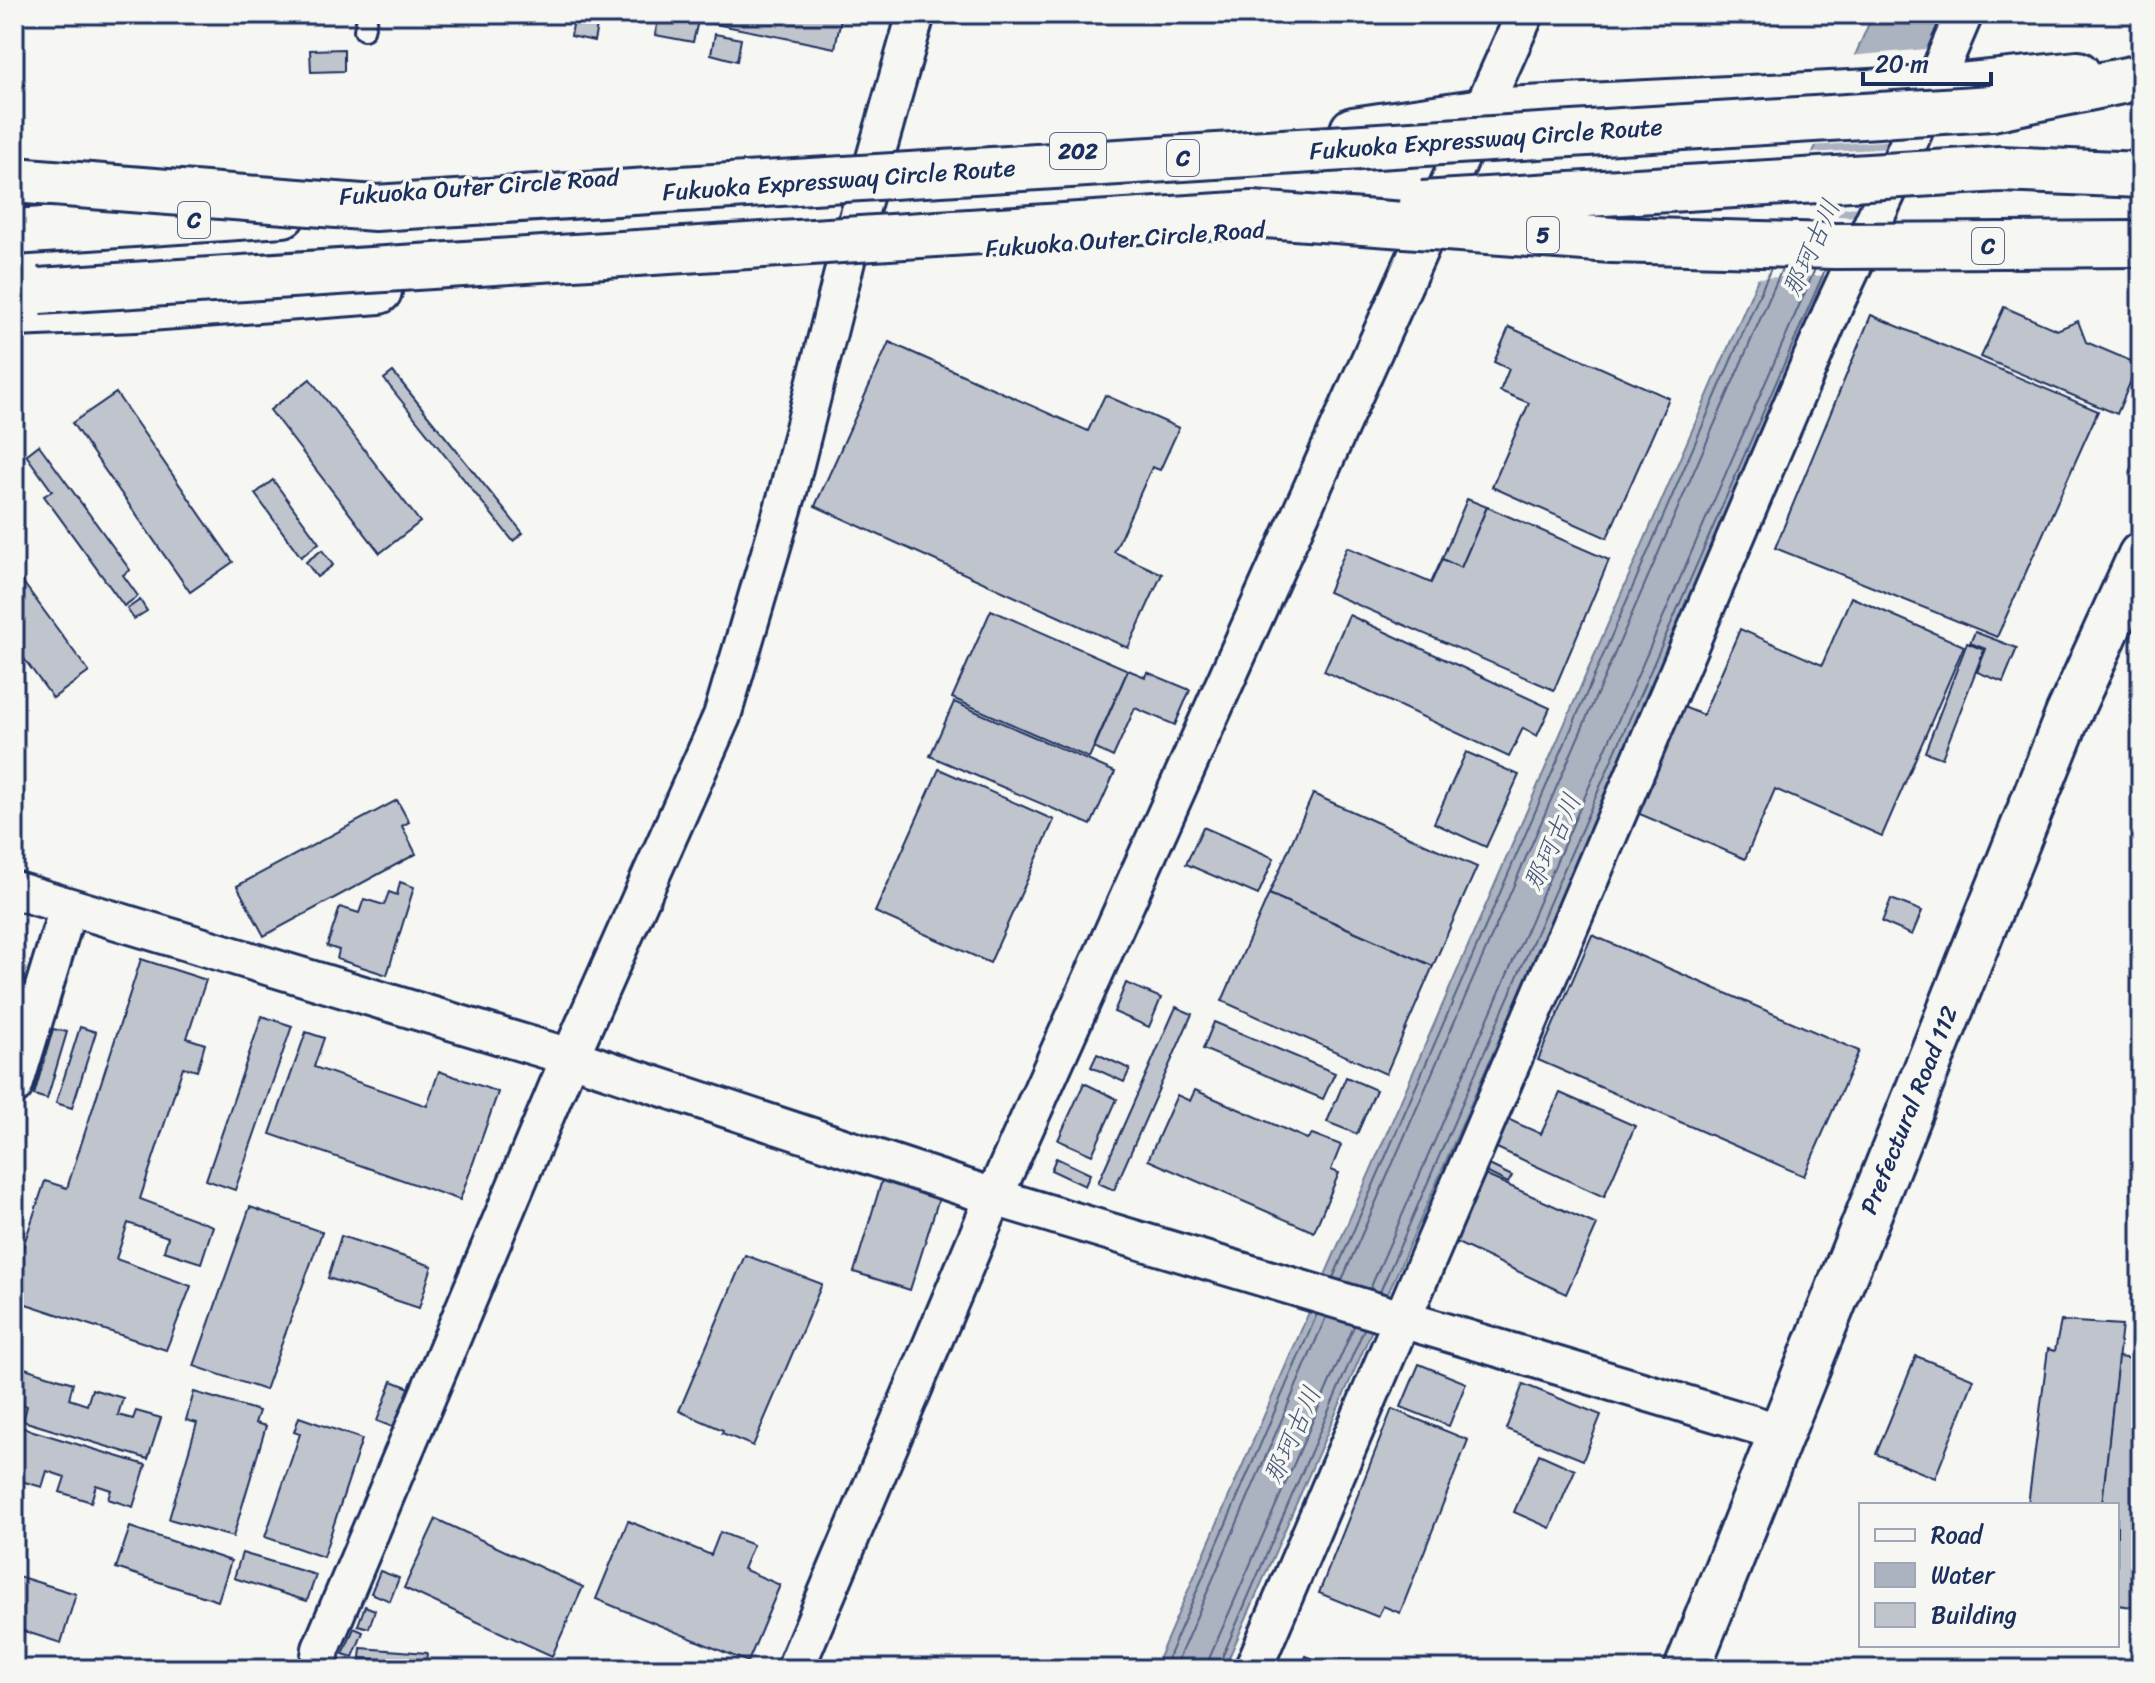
<svg xmlns="http://www.w3.org/2000/svg" width="2155" height="1683" font-family="Sriracha,'Klee One',sans-serif">
	<style>
		.water { fill: #abb2c0; stroke: #717e99; stroke-width: 2 }
		.pier { fill: #f6f6f2 }
		.lines { fill: none; stroke-linecap: round; stroke-linejoin: round }
		.shore { stroke: #556385; stroke-width: 2 }
		.building { fill: #c0c4cd; stroke: #1b2f5e; stroke-width: 2 }
		.service-casing { stroke: #1b2f5e; stroke-width: 24 }
		.minor-casing { stroke: #1b2f5e; stroke-width: 42 }
		.secondary-casing { stroke: #1b2f5e; stroke-width: 50 }
		.trunk-casing { stroke: #1b2f5e; stroke-width: 50 }
		.motorway-casing { stroke: #1b2f5e; stroke-width: 50 }
		.service { stroke: #f6f6f2; stroke-width: 18 }
		.minor { stroke: #f6f6f2; stroke-width: 36 }
		.secondary { stroke: #f6f6f2; stroke-width: 44 }
		.trunk { stroke: #f6f6f2; stroke-width: 44 }
		.motorway { stroke: #f6f6f2; stroke-width: 44 }
		.motorway-bridge-casing { stroke: #1b2f5e; stroke-width: 50; stroke-linecap: butt }
		.motorway-bridge { stroke: #f6f6f2; stroke-width: 44 }
		.labels { text-anchor: middle; dominant-baseline: central; stroke-width: 7; stroke-linejoin: round; paint-order: stroke }
		.shield { fill: #f6f6f2; stroke: #5d6b8a; stroke-width: 2 }
		.shield-label { font-size: 22px; font-weight: bold; fill: #1b2f5e }
		.street-label { font-size: 24px; fill: #1b2f5e; stroke: #f6f6f2 }
		.water-label { font-size: 26px; font-style: italic; fill: #46567b; stroke: #f6f6f2 }
	</style>
	<rect width="100%" height="100%" fill="#f6f6f2"/>
	<filter id="ink" filterUnits="userSpaceOnUse"><feTurbulence type="fractalNoise" baseFrequency=".0125" numOctaves="2"/><feDisplacementMap in="SourceGraphic" scale="16" xChannelSelector="R" yChannelSelector="G"/><feConvolveMatrix kernelMatrix="1 2 1 2 8 2 1 2 1" color-interpolation-filters="sRGB"/></filter>
	<g filter="url(#ink)">
		<polygon class="water" points="1873,14 1947,14 1224,1669 1154,1669"/>
		<g class="pier">
			<polygon points="1937,48 1896,140 1811,146 1850,56"/>
			<polygon points="1893,148 1866,207 1845,208 1837,216 1862,217 1836,275 1754,278 1808,153"/>
		</g>
		<g class="lines">
			<g class="shore">
				<polyline points="1333,1278 1771,268"/>
				<polyline points="1342,1280 1782,269"/>
				<polyline points="1370,1289 1815,269"/>
				<polyline points="1380,1292 1825,270"/>
				<polyline points="1163,1669 1317,1314"/>
				<polyline points="1174,1669 1326,1317"/>
				<polyline points="1207,1669 1209,1659 1354,1326"/>
				<polyline points="1217,1669 1364,1329"/>
			</g>
		</g>
		<g class="building">
			<polygon points="575,14 599,16 594,41 571,36"/>
			<polygon points="659,14 698,21 693,42 655,35"/>
			<polygon points="665,14 842,14 835,48"/>
			<polygon points="715,34 741,39 737,61 711,54"/>
			<polygon points="344,49 344,71 311,72 310,50"/>
			<polygon points="2004,307 2057,330 2078,321 2086,342 2138,364 2117,414 1981,357"/>
			<polygon points="1871,315 2098,411 1997,637 1775,548"/>
			<polygon points="1509,327 1669,398 1607,538 1492,487 1529,403 1500,391 1509,369 1494,362"/>
			<polygon points="889,342 1088,431 1105,395 1179,428 1160,470 1152,467 1114,552 1162,574 1128,648 815,506"/>
			<polygon points="393,372 523,533 513,541 384,379"/>
			<polygon points="310,379 420,522 380,553 270,410"/>
			<polygon points="116,393 233,562 190,592 72,423"/>
			<polygon points="39,445 130,570 123,575 138,596 124,606 44,496 52,491 26,455"/>
			<polygon points="273,480 319,543 301,557 255,494"/>
			<polygon points="1467,499 1487,507 1461,568 1442,559"/>
			<polygon points="1487,507 1609,560 1554,690 1328,592 1347,547 1431,583 1442,559 1461,568"/>
			<polygon points="322,550 333,565 317,577 306,562"/>
			<polygon points="14,570 89,672 53,698 14,645"/>
			<polygon points="1851,597 1964,646 1882,836 1775,789 1745,859 1635,812 1681,706 1703,715 1740,629 1822,665"/>
			<polygon points="140,600 147,611 134,619 127,609"/>
			<polygon points="991,610 1128,670 1089,758 952,698"/>
			<polygon points="1349,615 1550,708 1537,736 1523,728 1509,757 1324,671"/>
			<polygon points="1975,632 2017,648 2003,682 1977,672 1986,649 1970,643"/>
			<polygon points="1967,643 1984,650 1942,758 1925,752"/>
			<polygon points="1128,670 1145,677 1147,672 1190,690 1175,725 1135,708 1113,757 1094,748"/>
			<polygon points="954,702 1115,772 1091,825 930,756"/>
			<polygon points="1466,752 1519,775 1486,847 1434,823"/>
			<polygon points="939,769 1054,820 990,963 875,912"/>
			<polygon points="1313,794 1477,867 1433,966 1269,894"/>
			<polygon points="397,800 409,822 402,826 416,854 264,936 237,886"/>
			<polygon points="1203,827 1274,858 1258,895 1186,864"/>
			<polygon points="400,882 414,887 387,975 337,959 339,950 327,946 340,907 359,913 364,899 384,905 389,892 397,895"/>
			<polygon points="1269,894 1433,966 1386,1074 1222,1001"/>
			<polygon points="1891,899 1922,911 1912,935 1882,922"/>
			<polygon points="1592,935 1859,1051 1804,1176 1538,1060"/>
			<polygon points="141,959 206,980 187,1038 205,1044 197,1071 183,1067 140,1199 213,1226 201,1263 164,1251 168,1237 128,1223 116,1259 191,1286 166,1350 14,1300 14,1274 45,1181 67,1188"/>
			<polygon points="1126,983 1161,998 1149,1027 1114,1012"/>
			<polygon points="1176,1007 1192,1014 1114,1190 1098,1183"/>
			<polygon points="262,1016 292,1026 235,1190 206,1180"/>
			<polygon points="1214,1022 1335,1073 1323,1099 1203,1049"/>
			<polygon points="80,1027 96,1032 72,1108 56,1103"/>
			<polygon points="53,1029 67,1032 47,1099 34,1095"/>
			<polygon points="306,1032 324,1038 314,1067 427,1106 439,1071 498,1092 460,1200 270,1134"/>
			<polygon points="1097,1054 1130,1069 1124,1082 1091,1067"/>
			<polygon points="1346,1077 1376,1090 1357,1134 1327,1122"/>
			<polygon points="1084,1083 1117,1099 1092,1155 1058,1140"/>
			<polygon points="1195,1090 1307,1139 1312,1134 1341,1145 1331,1170 1339,1173 1314,1232 1148,1160 1177,1095 1190,1101"/>
			<polygon points="1560,1093 1635,1126 1604,1197 1488,1144 1501,1116 1541,1134"/>
			<polygon points="1056,1158 1090,1174 1085,1186 1051,1170"/>
			<polygon points="1481,1161 1512,1176 1508,1183 1484,1171"/>
			<polygon points="1485,1175 1597,1225 1566,1294 1455,1242"/>
			<polygon points="882,1180 939,1198 910,1290 854,1272"/>
			<polygon points="250,1207 322,1232 265,1390 194,1366"/>
			<polygon points="341,1236 432,1266 419,1308 328,1278"/>
			<polygon points="745,1255 822,1284 753,1446 722,1433 723,1430 679,1411"/>
			<polygon points="2061,1321 2122,1325 2102,1505 2028,1505 2048,1349 2055,1351"/>
			<polygon points="1916,1356 1974,1379 1935,1478 1876,1454"/>
			<polygon points="2118,1357 2141,1360 2141,1608 2117,1605 2117,1505 2102,1505"/>
			<polygon points="1419,1364 1466,1383 1449,1426 1401,1407"/>
			<polygon points="18,1366 73,1383 69,1399 87,1405 92,1389 123,1398 118,1415 133,1419 136,1411 161,1418 148,1459 23,1421 27,1406 14,1401 14,1381"/>
			<polygon points="392,1381 410,1388 395,1428 377,1421"/>
			<polygon points="1523,1384 1601,1415 1583,1460 1506,1429"/>
			<polygon points="194,1392 259,1411 255,1423 266,1426 233,1537 169,1519 197,1423 186,1420"/>
			<polygon points="1392,1409 1468,1440 1400,1613 1383,1606 1378,1617 1319,1593"/>
			<polygon points="299,1417 362,1439 323,1557 265,1537 300,1434 294,1432"/>
			<polygon points="20,1427 146,1465 133,1507 108,1499 111,1490 96,1485 91,1502 60,1492 65,1477 47,1471 42,1487 14,1479 14,1442"/>
			<polygon points="1539,1454 1575,1470 1550,1528 1514,1512"/>
			<polygon points="436,1519 583,1587 552,1656 404,1588"/>
			<polygon points="628,1521 711,1555 720,1532 753,1545 743,1569 780,1585 748,1662 596,1599"/>
			<polygon points="130,1527 231,1561 218,1601 116,1568"/>
			<polygon points="242,1553 316,1575 307,1601 234,1578"/>
			<polygon points="380,1571 399,1578 390,1601 371,1593"/>
			<polygon points="14,1575 76,1594 61,1643 14,1628"/>
			<polygon points="365,1606 375,1610 369,1628 358,1625"/>
			<polygon points="354,1628 363,1632 353,1657 343,1654"/>
			<polygon points="361,1648 427,1653 426,1663 360,1658"/>
			<polygon points="1306,1656 1339,1669 1301,1669"/>
		</g>
		<g class="lines">
			<defs>
				<polyline id="service" points="364,30 368,14"/>
				<g id="minor">
					<polyline points="14,890 570,1057 994,1197 1779,1432"/>
					<polyline points="14,1086 68,908"/>
					<polyline points="318,1669 321,1649 570,1057 722,716 788,492 847,257 916,14"/>
					<polyline points="795,1669 994,1197 1525,14"/>
					<polyline points="1253,1669 1835,304 1891,184 1964,14"/>
				</g>
				<polyline id="secondary" points="1687,1669 2068,715 2141,555"/>
				<g id="trunk">
					<polyline points="1353,130 1483,111 1930,89 2078,74"/>
					<polyline points="14,314 135,309 379,291"/>
				</g>
				<g id="motorway">
					<polyline points="1992,108 2141,77"/>
					<polyline points="14,232 283,214"/>
				</g>
			</defs>
			<use href="#service" class="service-casing"/>
			<use href="#minor" class="minor-casing"/>
			<use href="#secondary" class="secondary-casing"/>
			<use href="#trunk" class="trunk-casing"/>
			<use href="#motorway" class="motorway-casing"/>
			<use href="#service" class="service"/>
			<use href="#minor" class="minor"/>
			<use href="#secondary" class="secondary"/>
			<use href="#trunk" class="trunk"/>
			<use href="#motorway" class="motorway"/>
			<defs>
				<g id="motorway-bridge">
					<polyline points="14,180 375,208 1992,108"/>
					<polyline points="1422,204 2000,169 2141,175"/>
					<polyline points="39,291 1252,214 1612,240 1835,246 2141,244"/>
				</g>
			</defs>
			<use href="#motorway-bridge" class="motorway-bridge-casing"/>
			<use href="#motorway-bridge" class="motorway-bridge"/>
		</g>
	</g>
	<g class="labels">
		<g class="shield">
			<rect x="1050" y="133" width="56" height="36" rx="6"/>
			<rect x="1167" y="140" width="32" height="36" rx="6"/>
			<rect x="178" y="202" width="32" height="36" rx="6"/>
			<rect x="1527" y="217" width="32" height="36" rx="6"/>
			<rect x="1972" y="228" width="32" height="36" rx="6"/>
		</g>
		<g class="shield-label">
			<text x="1078" y="151">202</text>
			<text x="1183" y="158">C</text>
			<text x="194" y="220">C</text>
			<text x="1543" y="235">5</text>
			<text x="1988" y="246">C</text>
		</g>
		<g class="street-label">
			<text transform="translate(1486 139) rotate(-4)">Fukuoka Expressway Circle Route</text>
			<text transform="translate(839 180) rotate(-4)">Fukuoka Expressway Circle Route</text>
			<text transform="translate(479 187) rotate(-4)">Fukuoka Outer Circle Road</text>
			<text transform="translate(1125 239) rotate(-4)">Fukuoka Outer Circle Road</text>
			<text transform="translate(1909 1110) rotate(-68)">Prefectural Road 112</text>
		</g>
		<g class="water-label">
			<text transform="translate(1811 248) rotate(-66)">那珂古川</text>
			<text transform="translate(1552 842) rotate(-66)">那珂古川</text>
			<text transform="translate(1292 1435) rotate(-66)">那珂古川</text>
		</g>
	</g>
	<rect width="2155" height="1683" fill="none" stroke="#f6f6f2" stroke-width="48"/>
	<rect x="24" y="24" width="2107" height="1635" fill="none" stroke="#1b2f5e" stroke-width="3" filter="url(#ink)"/>
	<rect x="1859" y="1503" width="260" height="144" fill="#f6f6f2" stroke="#9ea6b7" stroke-width="2"/>
	<rect x="1875" y="1529" width="40" height="12" fill="#f6f6f2" stroke="#9ea6b7" stroke-width="2"/>
	<text x="1931" y="1543" font-size="24" fill="#1b2f5e">Road</text>
	<rect x="1875" y="1563" width="40" height="24" fill="#abb2c0" stroke="#9ea6b7" stroke-width="2"/>
	<text x="1931" y="1583" font-size="24" fill="#1b2f5e">Water</text>
	<rect x="1875" y="1603" width="40" height="24" fill="#c0c4cd" stroke="#9ea6b7" stroke-width="2"/>
	<text x="1931" y="1623" font-size="24" fill="#1b2f5e">Building</text>
	<path d="M1863 72v12h128v-12" fill="none" stroke="#1b2f5e" stroke-width="4"/>
	<text x="1875" y="72" font-size="24" fill="#1b2f5e" stroke="#f6f6f2" stroke-width="6" paint-order="stroke">20 m</text>
</svg>
